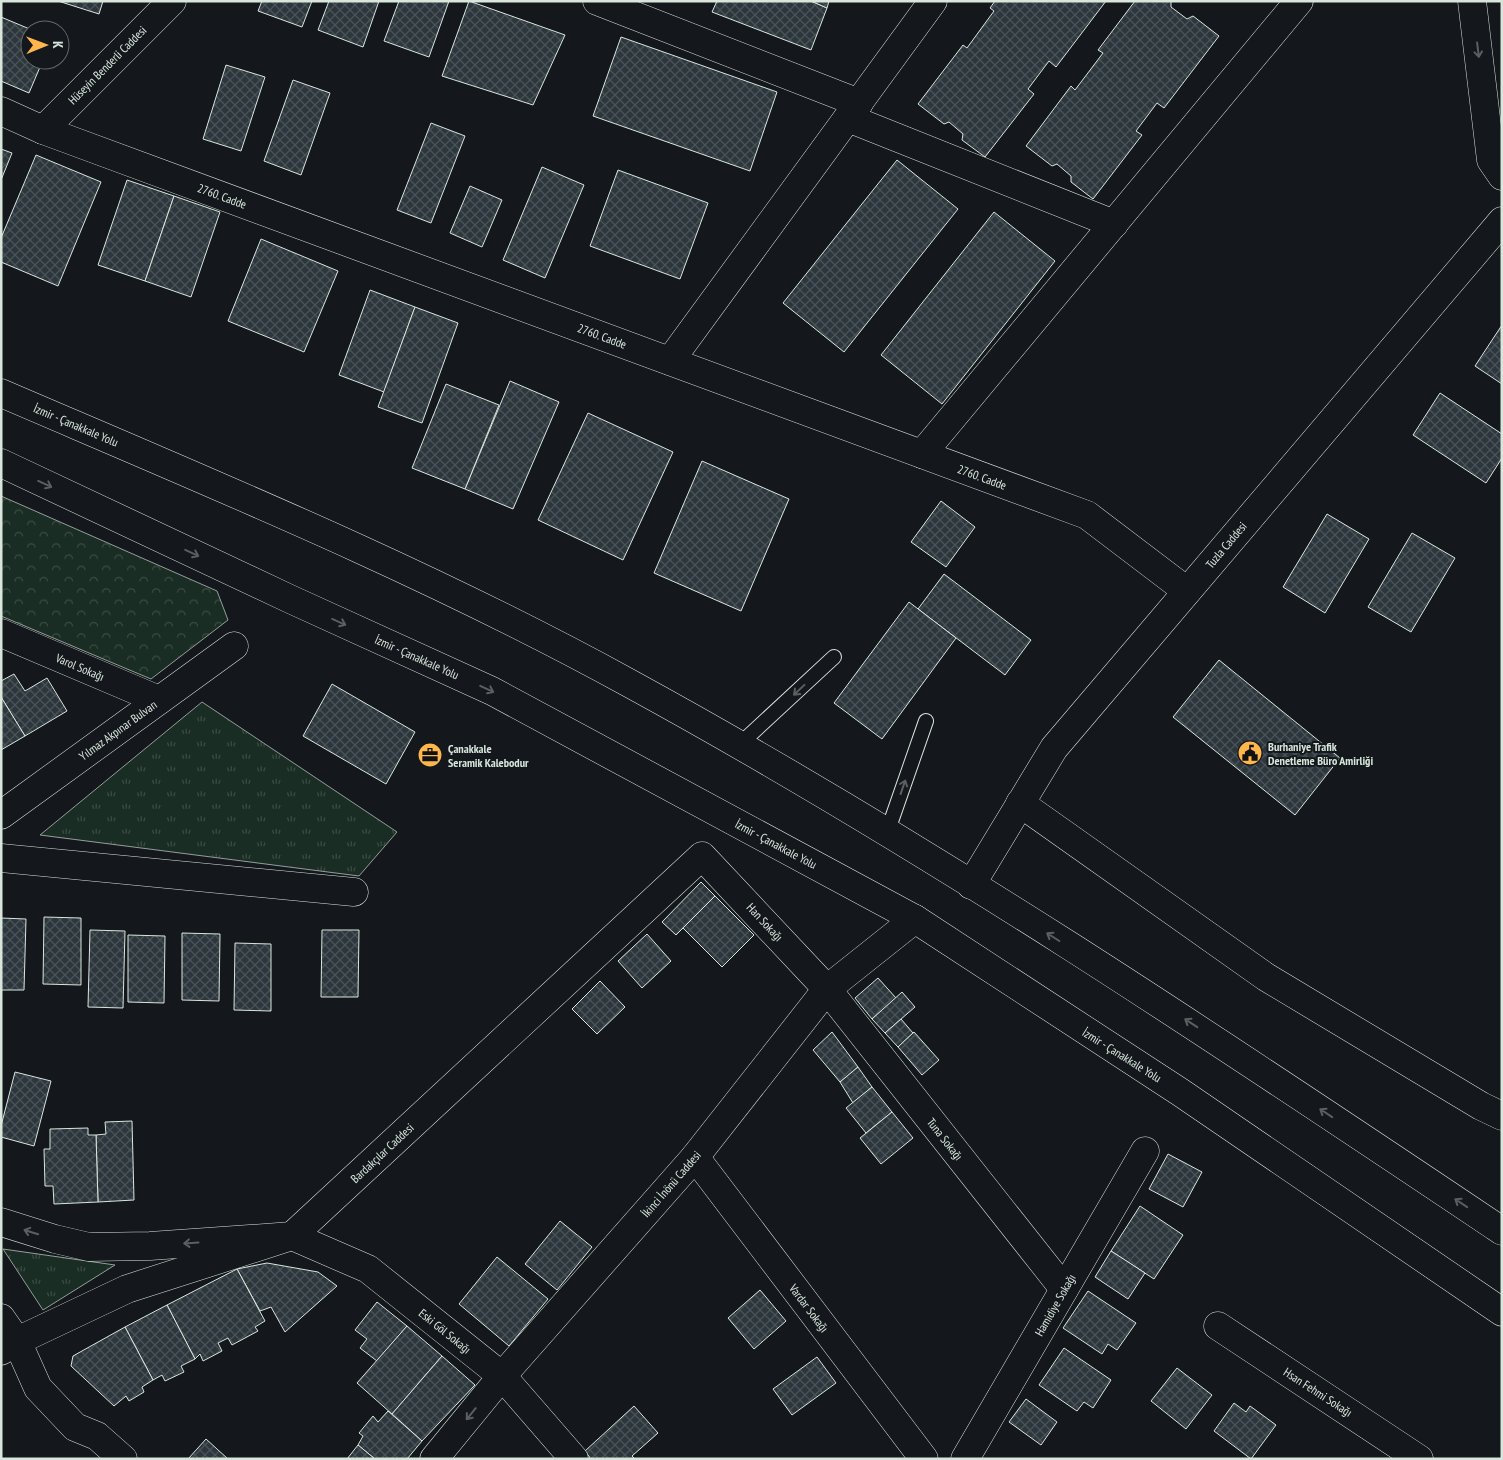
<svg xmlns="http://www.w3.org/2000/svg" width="1503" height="1460" font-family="'PT Sans Narrow',sans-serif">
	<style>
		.grass { fill: url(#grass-tufts); stroke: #939e99 }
		.forest { fill: url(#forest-crowns); stroke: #939e99 }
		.building { fill: url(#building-cross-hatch); stroke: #d8e6dc }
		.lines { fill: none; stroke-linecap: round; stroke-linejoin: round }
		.service-casing { stroke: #d8e6dc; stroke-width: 16 }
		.minor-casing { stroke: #d8e6dc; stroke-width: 29 }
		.tertiary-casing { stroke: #d8e6dc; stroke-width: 29 }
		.secondary-casing { stroke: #d8e6dc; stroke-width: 29 }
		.trunk-casing { stroke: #d8e6dc; stroke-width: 29 }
		.service { stroke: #14181c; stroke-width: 14 }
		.minor { stroke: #14181c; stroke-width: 28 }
		.tertiary { stroke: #14181c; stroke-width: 28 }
		.secondary { stroke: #14181c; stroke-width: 28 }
		.trunk { stroke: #14181c; stroke-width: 28 }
		.oneway { stroke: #59605f }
		.labels { text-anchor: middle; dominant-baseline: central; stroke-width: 4; stroke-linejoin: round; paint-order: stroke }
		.street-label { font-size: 12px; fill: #d8e6dc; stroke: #14181c }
		.poi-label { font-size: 12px; font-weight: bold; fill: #d8e6dc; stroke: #14181c; text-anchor: start }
	</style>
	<defs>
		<pattern id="grass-tufts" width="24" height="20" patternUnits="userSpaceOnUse" patternTransform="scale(1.25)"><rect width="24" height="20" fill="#1a2d24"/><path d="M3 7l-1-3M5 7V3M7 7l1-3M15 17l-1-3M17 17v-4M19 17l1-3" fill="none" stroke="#3b4b43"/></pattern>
		<pattern id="forest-crowns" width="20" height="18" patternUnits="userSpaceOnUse" patternTransform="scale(1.25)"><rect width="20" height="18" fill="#1a2d24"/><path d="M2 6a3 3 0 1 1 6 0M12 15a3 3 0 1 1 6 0" fill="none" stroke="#3b4b43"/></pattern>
		<pattern id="building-cross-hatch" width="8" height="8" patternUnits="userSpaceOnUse" patternTransform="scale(1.25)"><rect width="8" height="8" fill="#2c363c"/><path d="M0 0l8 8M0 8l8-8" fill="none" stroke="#4a5358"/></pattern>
	</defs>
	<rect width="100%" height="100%" fill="#14181c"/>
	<g class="grass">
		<polygon points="202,702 397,832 359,876 40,835"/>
		<polygon points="3,1249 115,1265 43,1310"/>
	</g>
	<polygon class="forest" points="1,496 217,591 228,620 151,679 1,616"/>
	<g class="building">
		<polygon points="58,1 103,1 99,14"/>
		<polygon points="262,1 312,1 302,27 258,11"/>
		<polygon points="329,1 379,1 363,47 318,30"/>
		<polygon points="399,1 449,1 429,57 384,41"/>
		<polygon points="469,1 565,35 533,105 442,76"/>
		<polygon points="717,1 811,1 827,8 811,50 712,12"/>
		<polygon points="811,1 829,1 827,8"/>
		<polygon points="995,1 1106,1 1056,67 1049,61 1028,89 1034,94 985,157 962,140 963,134 949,122 944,124 918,104 963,45 967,48 994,11 990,8"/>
		<polygon points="1135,1 1171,1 1171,7 1187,19 1193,16 1219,36 1164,108 1157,103 1136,131 1142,135 1093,199 1071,182 1071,176 1057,164 1052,166 1026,146 1071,86 1075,90 1103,53 1098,50"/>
		<polygon points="1,17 32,30 30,60 43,60 29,93 1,81"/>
		<polygon points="621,37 777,92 750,171 593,116"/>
		<polygon points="226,65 265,77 241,151 203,139"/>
		<polygon points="293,80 330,93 301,175 264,161"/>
		<polygon points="431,123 465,136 431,223 397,210"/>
		<polygon points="1,149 12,153 1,180"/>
		<polygon points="36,155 101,182 58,286 1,262 1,238"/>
		<polygon points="897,160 958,209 844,352 783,303"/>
		<polygon points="542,167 584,185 545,278 503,260"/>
		<polygon points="618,170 708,203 680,279 590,246"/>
		<polygon points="127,180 174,196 145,281 98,265"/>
		<polygon points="470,186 502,200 482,247 450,233"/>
		<polygon points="174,196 220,212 191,297 145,281"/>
		<polygon points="994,212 1055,261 942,404 881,355"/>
		<polygon points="261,239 338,271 304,352 228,321"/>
		<polygon points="370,290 415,307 384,392 339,375"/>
		<polygon points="415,307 458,323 422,423 378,407"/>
		<polygon points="1502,325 1502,384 1475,366"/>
		<polygon points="510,381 559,402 513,509 465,489"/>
		<polygon points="446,384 499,405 465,489 412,468"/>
		<polygon points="1440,393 1502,434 1502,458 1486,483 1413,435"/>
		<polygon points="588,413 673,452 623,560 538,520"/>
		<polygon points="702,461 789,499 741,611 654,573"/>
		<polygon points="941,501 975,527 946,567 911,542"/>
		<polygon points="1327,514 1369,539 1325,613 1283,587"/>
		<polygon points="1412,533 1455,558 1411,632 1368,607"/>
		<polygon points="944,574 1031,640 1005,675 918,609"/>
		<polygon points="909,602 956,638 882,739 834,703"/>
		<polygon points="1219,660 1340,758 1295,815 1173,717"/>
		<polygon points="14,674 25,691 47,678 67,711 25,736 1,697 1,681"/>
		<polygon points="332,684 415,732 386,784 303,736"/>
		<polygon points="1,697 25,736 1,750"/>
		<polygon points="701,882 715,896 676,935 662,922"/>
		<polygon points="715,896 754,935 722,967 683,928"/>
		<polygon points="44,917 81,918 81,985 43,984"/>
		<polygon points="1,918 26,919 24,990 1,990"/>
		<polygon points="90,930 125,931 123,1008 88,1007"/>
		<polygon points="322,930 359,930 358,997 321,997"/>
		<polygon points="182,933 220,934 219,1001 182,1000"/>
		<polygon points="647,934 671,961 642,988 618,961"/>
		<polygon points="128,935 165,936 164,1003 128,1002"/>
		<polygon points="235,943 271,944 271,1011 234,1010"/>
		<polygon points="878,978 896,998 872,1019 855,998"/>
		<polygon points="600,981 625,1007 597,1034 572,1009"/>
		<polygon points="902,992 915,1007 885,1033 872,1019"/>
		<polygon points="901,1019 913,1033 898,1047 885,1033"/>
		<polygon points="832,1032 858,1067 840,1082 813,1050"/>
		<polygon points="914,1032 939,1060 922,1075 898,1047"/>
		<polygon points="858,1067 872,1087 853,1103 840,1082"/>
		<polygon points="15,1072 51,1081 34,1146 1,1137 1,1126"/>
		<polygon points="872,1087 892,1112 866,1133 846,1108"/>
		<polygon points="892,1112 913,1138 881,1164 860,1138"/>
		<polygon points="132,1121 134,1200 98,1202 96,1135 106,1134 105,1122"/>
		<polygon points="88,1128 88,1135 96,1135 98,1202 54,1204 53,1186 45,1186 44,1149 50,1149 50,1129"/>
		<polygon points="1168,1154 1202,1172 1183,1207 1149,1189"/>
		<polygon points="1140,1206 1183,1235 1154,1279 1111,1251"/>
		<polygon points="560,1221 592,1247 557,1290 525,1264"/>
		<polygon points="1111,1251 1145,1273 1128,1299 1095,1277"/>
		<polygon points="497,1257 548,1299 509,1346 459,1304"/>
		<polygon points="267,1263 318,1272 337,1286 285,1332 271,1307 260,1311 237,1269"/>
		<polygon points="237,1269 265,1321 255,1327 258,1331 232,1345 228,1338 218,1343 222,1351 203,1361 200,1354 195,1359 167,1305"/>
		<polygon points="760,1290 786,1321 754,1349 728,1318"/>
		<polygon points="1088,1291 1136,1323 1117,1350 1108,1344 1102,1354 1063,1328"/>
		<polygon points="377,1302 407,1326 377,1361 360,1348 367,1339 355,1330"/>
		<polygon points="167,1305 195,1359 181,1366 184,1372 165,1381 162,1375 153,1380 125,1327"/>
		<polygon points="407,1326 442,1356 392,1414 357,1383"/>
		<polygon points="125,1327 153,1380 142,1387 144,1392 129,1401 126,1396 114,1406 71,1366 73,1356"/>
		<polygon points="1064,1348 1111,1380 1093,1408 1084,1402 1077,1411 1039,1385"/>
		<polygon points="442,1356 475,1385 422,1441 392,1414"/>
		<polygon points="817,1357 836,1383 792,1415 773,1389"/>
		<polygon points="1177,1368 1212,1395 1186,1429 1151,1401"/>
		<polygon points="1026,1399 1057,1422 1041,1445 1009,1422"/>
		<polygon points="1234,1403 1246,1412 1250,1406 1276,1425 1251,1459 1214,1431"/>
		<polygon points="634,1406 658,1433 632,1456 635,1459 591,1459 585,1451"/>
		<polygon points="388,1411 422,1441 407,1459 375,1459 358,1445 363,1436 359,1433 373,1416 378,1422"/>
		<polygon points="206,1439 228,1459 188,1459"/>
		<polygon points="358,1445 375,1459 347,1459"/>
	</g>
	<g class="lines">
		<defs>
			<g id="service">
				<polyline points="739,745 834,657"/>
				<polyline points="887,833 926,721"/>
			</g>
			<g id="minor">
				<polyline points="597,1 859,103"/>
				<polyline points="1472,1 1491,160 1502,176"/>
				<polyline points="1,111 43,130 1087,515 1187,591"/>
				<polyline points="848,118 1114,224"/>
				<polyline points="670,361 933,1"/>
				<polyline points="922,454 1299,1"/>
				<polyline points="1,633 159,700"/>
				<polyline points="1,815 234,646"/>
				<polyline points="1,858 354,892"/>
				<polyline points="695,1157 924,1459"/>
				<polyline points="1,1318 17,1341 38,1388 75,1427 97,1436 123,1459"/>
				<polyline points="1218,1326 1419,1459"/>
				<polyline points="1,1351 17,1341 127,1289 292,1236 702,856 827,989 1064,1289"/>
				<polyline points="965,1459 1145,1151"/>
			</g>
			<g id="tertiary">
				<polyline points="1,1222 55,1239 89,1247 150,1246 292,1236 368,1269 502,1376 574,1459"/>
				<polyline points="434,1459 502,1376 695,1157 827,989 915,919"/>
			</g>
			<g id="secondary">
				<polyline points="43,130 172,1"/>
				<polyline points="1020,803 1266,977 1481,1106 1502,1116"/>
				<polyline points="971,885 1054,748 1502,221"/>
			</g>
			<g id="trunk">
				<path d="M1 393C213 484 427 572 629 683 931 848 1217 1040 1502 1231"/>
				<polyline points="1,463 290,599 492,691 915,919 1180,1092 1502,1312"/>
			</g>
		</defs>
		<use href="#service" class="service-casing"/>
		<use href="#minor" class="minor-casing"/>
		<use href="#tertiary" class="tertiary-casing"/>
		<use href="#secondary" class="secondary-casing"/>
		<use href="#trunk" class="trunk-casing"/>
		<use href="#service" class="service"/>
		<use href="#minor" class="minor"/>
		<use href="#tertiary" class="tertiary"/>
		<use href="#secondary" class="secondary"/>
		<use href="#trunk" class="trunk"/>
	</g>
	<defs><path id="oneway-shaft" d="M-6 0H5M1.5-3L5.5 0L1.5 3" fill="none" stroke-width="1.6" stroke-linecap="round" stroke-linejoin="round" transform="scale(1.25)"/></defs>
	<g class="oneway">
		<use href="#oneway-shaft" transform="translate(1478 50) rotate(83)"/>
		<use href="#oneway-shaft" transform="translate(45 484) rotate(25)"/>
		<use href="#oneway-shaft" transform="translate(192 553) rotate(25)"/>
		<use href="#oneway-shaft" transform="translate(339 622) rotate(24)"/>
		<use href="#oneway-shaft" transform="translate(487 689) rotate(25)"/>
		<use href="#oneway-shaft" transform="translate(799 690) rotate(137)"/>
		<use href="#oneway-shaft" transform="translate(903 787) rotate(-71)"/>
		<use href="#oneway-shaft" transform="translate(1053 937) rotate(-148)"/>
		<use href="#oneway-shaft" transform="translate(1191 1023) rotate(-147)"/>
		<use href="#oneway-shaft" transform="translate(1326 1113) rotate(-146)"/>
		<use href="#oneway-shaft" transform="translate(1461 1203) rotate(-146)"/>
		<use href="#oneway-shaft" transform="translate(31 1232) rotate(-163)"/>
		<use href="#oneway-shaft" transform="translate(191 1243) rotate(176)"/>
		<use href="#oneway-shaft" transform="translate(471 1414) rotate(129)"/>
	</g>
	<defs>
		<symbol id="civic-disc" viewBox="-11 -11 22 22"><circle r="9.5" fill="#ffb74d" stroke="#14181c"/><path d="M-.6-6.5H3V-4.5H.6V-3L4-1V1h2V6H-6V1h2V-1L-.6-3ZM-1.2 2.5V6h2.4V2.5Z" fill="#111"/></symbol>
		<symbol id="office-disc" viewBox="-11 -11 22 22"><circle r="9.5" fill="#ffb74d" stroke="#14181c"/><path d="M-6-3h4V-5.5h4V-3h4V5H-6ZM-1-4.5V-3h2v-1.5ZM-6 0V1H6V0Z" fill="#111"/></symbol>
	</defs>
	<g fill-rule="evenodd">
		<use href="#civic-disc" x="1236" y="739" width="28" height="28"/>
		<use href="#office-disc" x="416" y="741" width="28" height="28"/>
	</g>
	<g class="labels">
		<g class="street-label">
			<text transform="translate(107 65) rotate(-45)">Hüseyin Benderli Caddesi</text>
			<text transform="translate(222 196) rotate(20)">2760. Cadde</text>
			<text transform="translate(602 336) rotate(20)">2760. Cadde</text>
			<text transform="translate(76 425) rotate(23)">İzmir - Çanakkale Yolu</text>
			<text transform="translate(982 477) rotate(20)">2760. Cadde</text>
			<text transform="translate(1226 545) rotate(-50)">Tuzla Caddesi</text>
			<text transform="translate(417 657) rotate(24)">İzmir - Çanakkale Yolu</text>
			<text transform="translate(80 667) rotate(23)">Varol Sokağı</text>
			<text transform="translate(118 730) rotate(-36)">Yılmaz Akpınar Bulvarı</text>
			<text transform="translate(776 844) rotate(28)">İzmir - Çanakkale Yolu</text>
			<text transform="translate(765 922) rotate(47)">Han Sokağı</text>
			<text transform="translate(1122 1055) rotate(32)">İzmir - Çanakkale Yolu</text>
			<text transform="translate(945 1139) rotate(52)">Tuna Sokağı</text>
			<text transform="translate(382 1153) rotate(-43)">Bardakçılar Caddesi</text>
			<text transform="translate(671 1184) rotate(-49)">İkinci İnönü Caddesi</text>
			<text transform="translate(1055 1305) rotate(-60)">Hamidiye Sokağı</text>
			<text transform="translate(809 1308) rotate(53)">Vardar Sokağı</text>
			<text transform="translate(445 1331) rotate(39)">Eski Göl Sokağı</text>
			<text transform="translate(1318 1392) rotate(33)">Hsan Fehmi Sokağı</text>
		</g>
		<g class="poi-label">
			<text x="1268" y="746">Burhaniye Trafik<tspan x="1268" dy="14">Denetleme Büro Amirliği</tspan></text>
			<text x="448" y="748">Çanakkale<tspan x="448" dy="14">Seramik Kalebodur</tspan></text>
		</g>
	</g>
	<rect width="1503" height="1460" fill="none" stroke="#d8e6dc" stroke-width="5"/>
	<g transform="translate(45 45) rotate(89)"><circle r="24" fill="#14181c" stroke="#626a69"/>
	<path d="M0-4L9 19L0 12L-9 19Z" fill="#ffb74d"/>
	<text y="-8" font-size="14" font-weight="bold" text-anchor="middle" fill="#d8e6dc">K</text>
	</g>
</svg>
